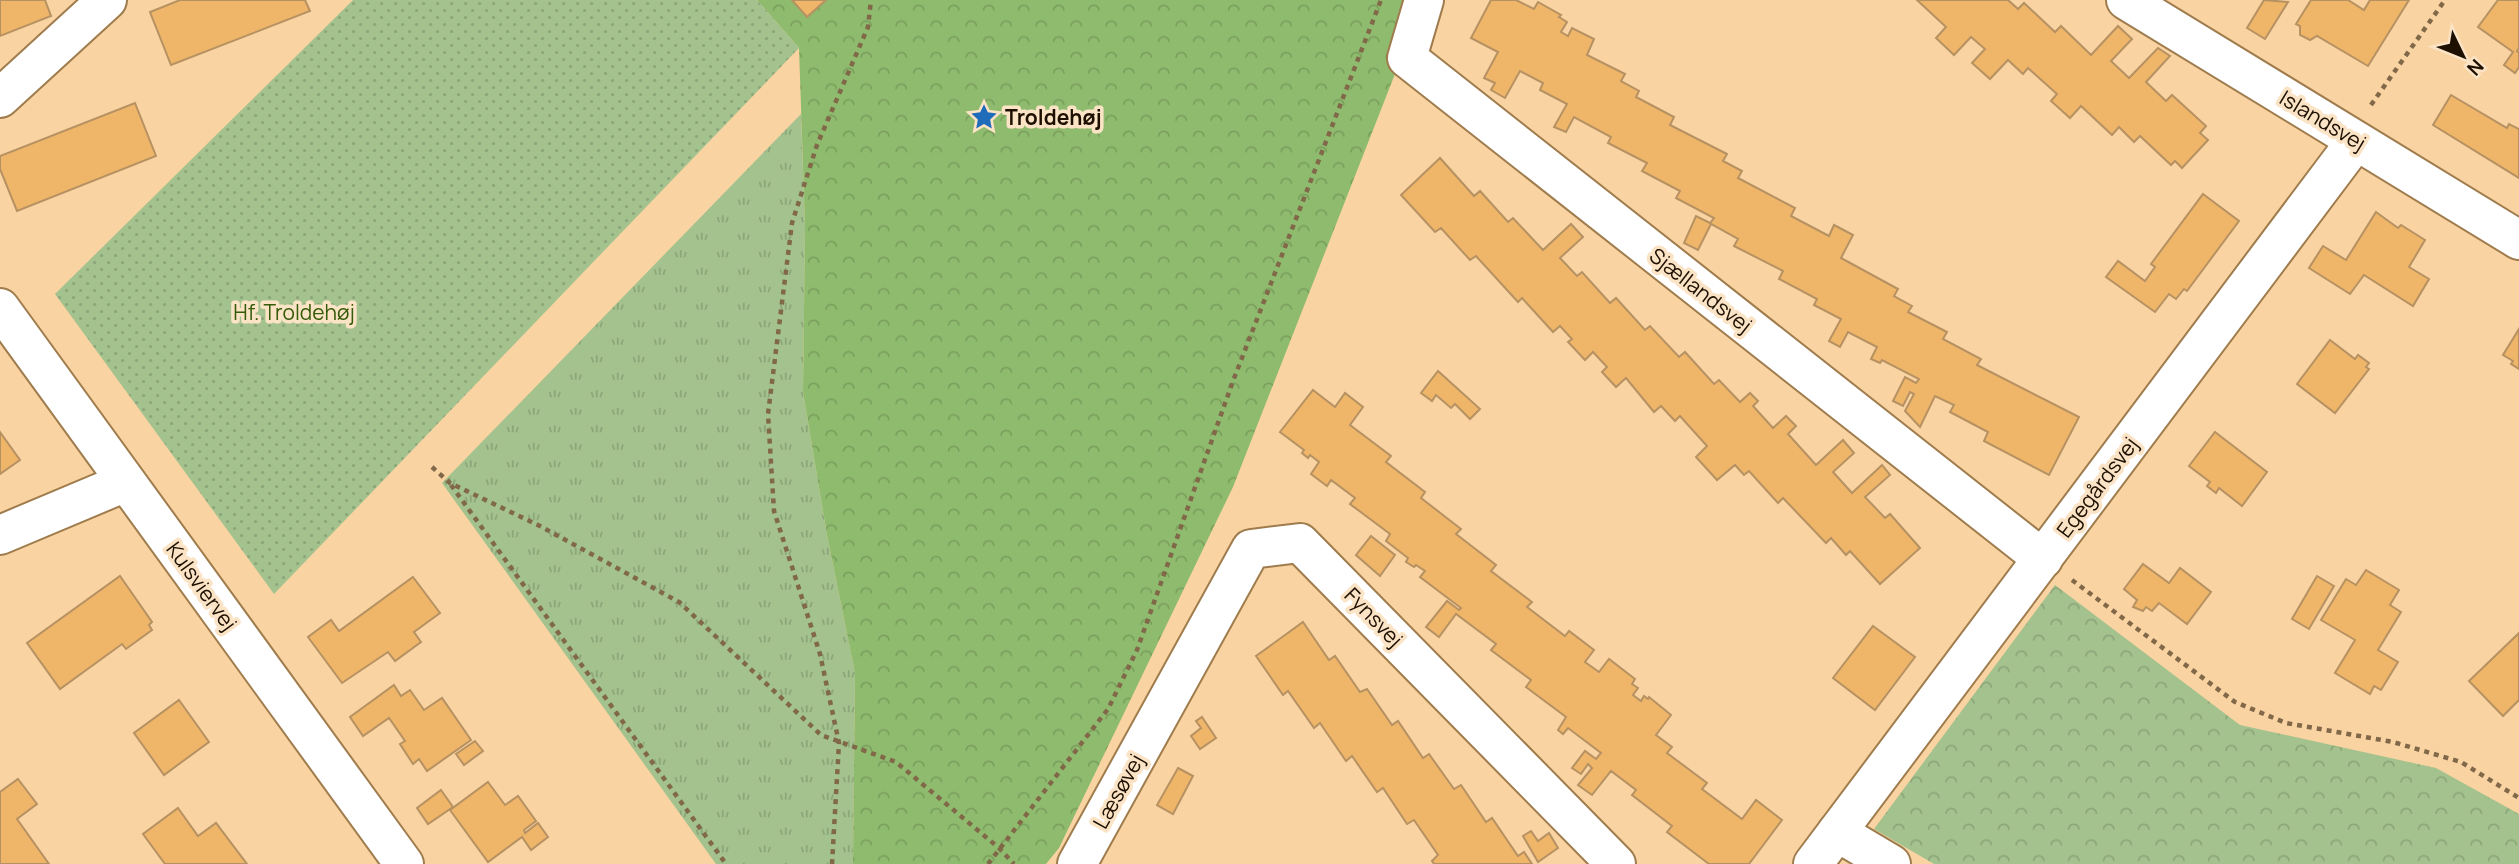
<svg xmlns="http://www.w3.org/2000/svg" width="2519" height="864" font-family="Manrope,sans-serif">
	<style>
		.grass { fill: url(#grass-tufts) }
		.forest { fill: url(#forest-crowns) }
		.park { fill: url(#park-crowns) }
		.garden { fill: url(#garden-dots) }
		.building { fill: #efb66a; stroke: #b69162; stroke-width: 2 }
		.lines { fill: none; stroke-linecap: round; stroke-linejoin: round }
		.street-casing { stroke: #9f7c4d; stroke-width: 42 }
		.secondary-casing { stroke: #9f7c4d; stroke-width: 42 }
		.path { stroke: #816849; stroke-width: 4.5; stroke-dasharray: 5 5; stroke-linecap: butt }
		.street { stroke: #fff; stroke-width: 38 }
		.secondary { stroke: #fff; stroke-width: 38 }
		.labels { text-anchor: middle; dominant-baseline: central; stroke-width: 7; stroke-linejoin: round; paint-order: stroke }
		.poi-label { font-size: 21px; font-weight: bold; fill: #1d1000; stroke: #fbe3c6; text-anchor: start }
		.street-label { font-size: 21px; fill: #1d1000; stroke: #fbe3c6 }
		.park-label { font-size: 21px; fill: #345b08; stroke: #fbe3c6 }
	</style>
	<defs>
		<pattern id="grass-tufts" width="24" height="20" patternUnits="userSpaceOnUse" patternTransform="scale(1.75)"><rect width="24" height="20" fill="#a3c28e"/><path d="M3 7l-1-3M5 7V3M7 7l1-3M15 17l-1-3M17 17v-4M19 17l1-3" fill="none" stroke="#8ca679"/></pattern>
		<pattern id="forest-crowns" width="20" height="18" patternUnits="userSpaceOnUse" patternTransform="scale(1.75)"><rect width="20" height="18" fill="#8fbb6e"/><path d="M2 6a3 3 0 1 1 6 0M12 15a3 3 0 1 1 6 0" fill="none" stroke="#7ba05e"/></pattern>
		<pattern id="park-crowns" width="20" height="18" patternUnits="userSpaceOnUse" patternTransform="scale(1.75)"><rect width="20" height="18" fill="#a3c28e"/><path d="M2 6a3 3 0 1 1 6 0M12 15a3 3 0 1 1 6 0" fill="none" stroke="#8ca679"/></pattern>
		<pattern id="garden-dots" width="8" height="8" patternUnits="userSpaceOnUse" patternTransform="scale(1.75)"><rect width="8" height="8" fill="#a3c28e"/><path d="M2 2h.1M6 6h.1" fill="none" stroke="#8ca679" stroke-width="1.8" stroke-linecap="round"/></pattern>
	</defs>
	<rect width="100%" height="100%" fill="#fad3a2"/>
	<polygon class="grass" points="801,114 805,227 803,392 827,535 855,673 853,864 716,864 442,483"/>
	<polygon class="forest" points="757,0 1424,0 1233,487 1059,848 1046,864 853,864 855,673 827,535 803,392 805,227 799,48"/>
	<polygon class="park" points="2055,585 2240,725 2436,768 2519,814 2519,864 1934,864 1874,829"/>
	<polygon class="garden" points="353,0 757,0 799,48 274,594 55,294"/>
	<g class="building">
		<polygon points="0,0 45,0 51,16 0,36"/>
		<polygon points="180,0 305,0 310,11 171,65 150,12"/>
		<polygon points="792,0 826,0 807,17"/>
		<polygon points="1491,0 1516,0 1534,9 1538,2 1561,15 1559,17 1567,22 1561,32 1568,36 1572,28 1594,39 1587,55 1625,74 1621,81 1639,91 1636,97 1674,117 1670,125 1727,154 1723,161 1742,171 1738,178 1795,208 1791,216 1829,236 1834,225 1853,235 1841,258 1898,289 1894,296 1912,306 1908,312 1947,332 1943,339 1981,359 1977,365 2079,417 2049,475 1984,441 1988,432 1950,412 1954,405 1935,396 1920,427 1905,411 1914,394 1910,392 1903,406 1893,401 1905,377 1916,383 1919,379 1882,360 1880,363 1871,359 1877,347 1848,332 1840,347 1829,341 1841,319 1814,305 1817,299 1779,279 1783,271 1734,246 1738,239 1711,224 1698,250 1684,243 1696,216 1710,223 1714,218 1676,198 1680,191 1642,171 1647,163 1608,143 1611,137 1574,117 1566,132 1554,127 1567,104 1540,90 1543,83 1520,71 1505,98 1491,90 1495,83 1484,78 1498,52 1471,38"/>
		<polygon points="1917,0 2008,0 2018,9 2024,3 2055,32 2061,26 2091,55 2118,26 2132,39 2111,61 2129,78 2158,48 2170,56 2146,82 2166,101 2172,95 2206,126 2200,133 2208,140 2182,168 2175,161 2171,165 2140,136 2134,142 2119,127 2112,135 2081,106 2070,118 2051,101 2057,94 2028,68 2023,74 2008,60 1990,79 1972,63 1985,49 1971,37 1954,55 1936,38 1946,27"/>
		<polygon points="2264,0 2288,2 2265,39 2247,28"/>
		<polygon points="2311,0 2348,0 2364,10 2370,0 2409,0 2368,66 2317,36 2310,40 2300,35 2300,26 2296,24"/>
		<polygon points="2498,0 2519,0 2519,48 2517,51 2519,53 2519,67 2515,73 2504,65 2513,52 2478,27"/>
		<polygon points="2451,95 2507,128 2509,124 2519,129 2519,178 2433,125"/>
		<polygon points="135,103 156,156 17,211 0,169 0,156"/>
		<polygon points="1440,158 1474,196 1480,191 1508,222 1513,218 1543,250 1571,224 1583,237 1560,258 1577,276 1582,272 1610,303 1616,298 1645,330 1650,326 1679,357 1685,352 1714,384 1719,380 1740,402 1750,393 1758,401 1753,406 1773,428 1786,416 1796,426 1788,434 1816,465 1843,440 1854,453 1833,472 1852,493 1882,465 1890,475 1865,497 1885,518 1890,514 1920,548 1880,584 1850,551 1846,555 1831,538 1826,543 1783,498 1778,503 1749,471 1744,475 1735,465 1717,480 1696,457 1707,446 1680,416 1675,421 1661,406 1654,412 1626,378 1616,387 1602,372 1607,367 1593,352 1585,360 1568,342 1572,339 1560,326 1553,332 1522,298 1518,302 1476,256 1470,260 1441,228 1435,232 1401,195"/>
		<polygon points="2203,194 2239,221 2187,291 2184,289 2176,299 2169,294 2155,312 2106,277 2118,261 2145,281 2155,267 2151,264"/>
		<polygon points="2376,212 2398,228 2401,225 2425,240 2409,267 2429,279 2413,306 2364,275 2350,294 2309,268 2323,246 2346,260"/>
		<polygon points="2519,329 2519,369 2511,364 2513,361 2503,355"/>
		<polygon points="2330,340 2355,359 2358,355 2369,363 2366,367 2369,369 2335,413 2297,384"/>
		<polygon points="1438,371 1480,409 1470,419 1455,404 1451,408 1436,395 1432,401 1421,393"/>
		<polygon points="1313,390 1335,407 1345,393 1363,407 1350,425 1391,456 1386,462 1425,492 1421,498 1461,529 1456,534 1496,565 1491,571 1532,602 1527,607 1565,636 1569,631 1594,650 1585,662 1599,672 1609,659 1635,679 1632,684 1638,688 1633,695 1641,701 1644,696 1648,699 1649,697 1671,715 1656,735 1672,747 1667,753 1707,783 1702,789 1742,819 1756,800 1782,820 1749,864 1709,864 1667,832 1672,826 1632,795 1636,790 1611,771 1592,795 1578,785 1592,768 1588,764 1581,774 1572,768 1585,751 1596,759 1601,753 1568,728 1563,734 1558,730 1566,717 1526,687 1531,680 1491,650 1496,644 1456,614 1439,637 1426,627 1447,601 1459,610 1461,608 1420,577 1425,571 1416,565 1414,567 1406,562 1408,558 1386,541 1390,534 1350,504 1355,498 1331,480 1327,486 1311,474 1319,462 1310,455 1308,458 1302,453 1304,450 1280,432"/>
		<polygon points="0,432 20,460 0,474"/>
		<polygon points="2215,432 2267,472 2242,506 2219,488 2216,493 2207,486 2210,482 2189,466"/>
		<polygon points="1371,536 1395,555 1380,576 1356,555"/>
		<polygon points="2143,564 2169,583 2180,568 2211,592 2187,624 2159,603 2152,611 2146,607 2143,611 2133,607 2137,600 2124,589"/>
		<polygon points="2366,570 2399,590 2390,605 2401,612 2378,650 2398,662 2381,690 2374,686 2370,694 2335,673 2355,640 2321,620 2346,579 2356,585"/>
		<polygon points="120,576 152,622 149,625 152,630 126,649 122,644 60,689 27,643"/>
		<polygon points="2317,576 2334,586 2309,629 2292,619"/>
		<polygon points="413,577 440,613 414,632 421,642 395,661 388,652 342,683 308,637 331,620 339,631"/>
		<polygon points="1303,622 1329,660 1335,656 1360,692 1367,689 1392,725 1398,721 1423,758 1429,754 1454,789 1461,785 1486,822 1492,818 1518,856 1524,852 1532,864 1434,864 1432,861 1438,855 1414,820 1407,824 1383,788 1377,792 1352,756 1346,761 1320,723 1314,728 1288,691 1283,695 1256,656"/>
		<polygon points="1873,626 1915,657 1875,710 1833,678"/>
		<polygon points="2519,633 2519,700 2503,716 2469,681"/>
		<polygon points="394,685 401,696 410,690 424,710 442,698 471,740 427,771 419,759 413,764 400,744 405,741 389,718 363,736 350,717"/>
		<polygon points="179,700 209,742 164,775 134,733"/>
		<polygon points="1202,717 1216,738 1200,749 1191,736 1201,728 1196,721"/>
		<polygon points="475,741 483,751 464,765 456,754"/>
		<polygon points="1178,768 1193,776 1173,814 1157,805"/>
		<polygon points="18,779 37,804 17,819 49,864 0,864 0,792"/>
		<polygon points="488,782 505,805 518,796 536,821 524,830 525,833 538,823 548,837 531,850 522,837 488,862 450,810"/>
		<polygon points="441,790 453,807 428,824 417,808"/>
		<polygon points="178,808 198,836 216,823 247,864 165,864 143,834"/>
		<polygon points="1531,831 1538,841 1549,833 1558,848 1538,862 1523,836"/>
	</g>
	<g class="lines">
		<defs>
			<g id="street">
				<polyline points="1424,0 1407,58 2043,559"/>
				<polyline points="2126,0 2519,240"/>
				<polyline points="0,98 107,0"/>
				<polyline points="0,535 126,482"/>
				<polyline points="1837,832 1891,864"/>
				<polyline points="1077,864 1251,549 1300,543 1616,864"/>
				<polyline points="1813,864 2356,141"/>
			</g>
			<polyline id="secondary" points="0,308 404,864"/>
		</defs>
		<use href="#street" class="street-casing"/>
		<use href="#secondary" class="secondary-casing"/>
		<g class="path">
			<polyline points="2371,105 2445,0"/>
			<polyline points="432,467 450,483 540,526 679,602 821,735 896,762 999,848 1014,864"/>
			<polyline points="451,485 726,864"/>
			<polyline points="2072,580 2235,702 2286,723 2393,742 2461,762 2519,798"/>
			<polyline points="832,864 839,743 820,654 774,511 768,414 792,223 817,145 868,27 871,0"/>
			<polyline points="988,864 1108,709 1137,650 1233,381 1381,0"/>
		</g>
		<use href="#street" class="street"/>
		<use href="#secondary" class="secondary"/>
	</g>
	<defs>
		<symbol id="sight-bare" viewBox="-9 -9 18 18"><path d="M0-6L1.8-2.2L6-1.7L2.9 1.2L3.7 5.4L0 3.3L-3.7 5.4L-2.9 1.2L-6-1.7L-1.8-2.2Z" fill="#1f6cbb" stroke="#fbe3c6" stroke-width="2.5" paint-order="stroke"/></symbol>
	</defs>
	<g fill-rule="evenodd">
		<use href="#sight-bare" x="965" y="98" width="38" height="38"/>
	</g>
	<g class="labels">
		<g class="poi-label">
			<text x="1005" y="117">Troldehøj</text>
		</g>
		<g class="street-label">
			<text transform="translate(2323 120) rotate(31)">Islandsvej</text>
			<text transform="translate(1701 290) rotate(38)">Sjællandsvej</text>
			<text transform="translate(2097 487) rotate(-53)">Egegårdsvej</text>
			<text transform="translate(202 586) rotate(54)">Kulsviervej</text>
			<text transform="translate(1374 617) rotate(46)">Fynsvej</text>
			<text transform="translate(1118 791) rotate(-61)">Læsøvej</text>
		</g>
		<g class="park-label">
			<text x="294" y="312">Hf. Troldehøj</text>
		</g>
	</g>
	<g transform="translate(2463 56) rotate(133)" stroke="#fbe3c6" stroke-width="5" paint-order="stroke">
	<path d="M0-5L12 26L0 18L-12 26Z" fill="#1d1000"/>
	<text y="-10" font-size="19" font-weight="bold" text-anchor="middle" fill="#1d1000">N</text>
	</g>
</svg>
